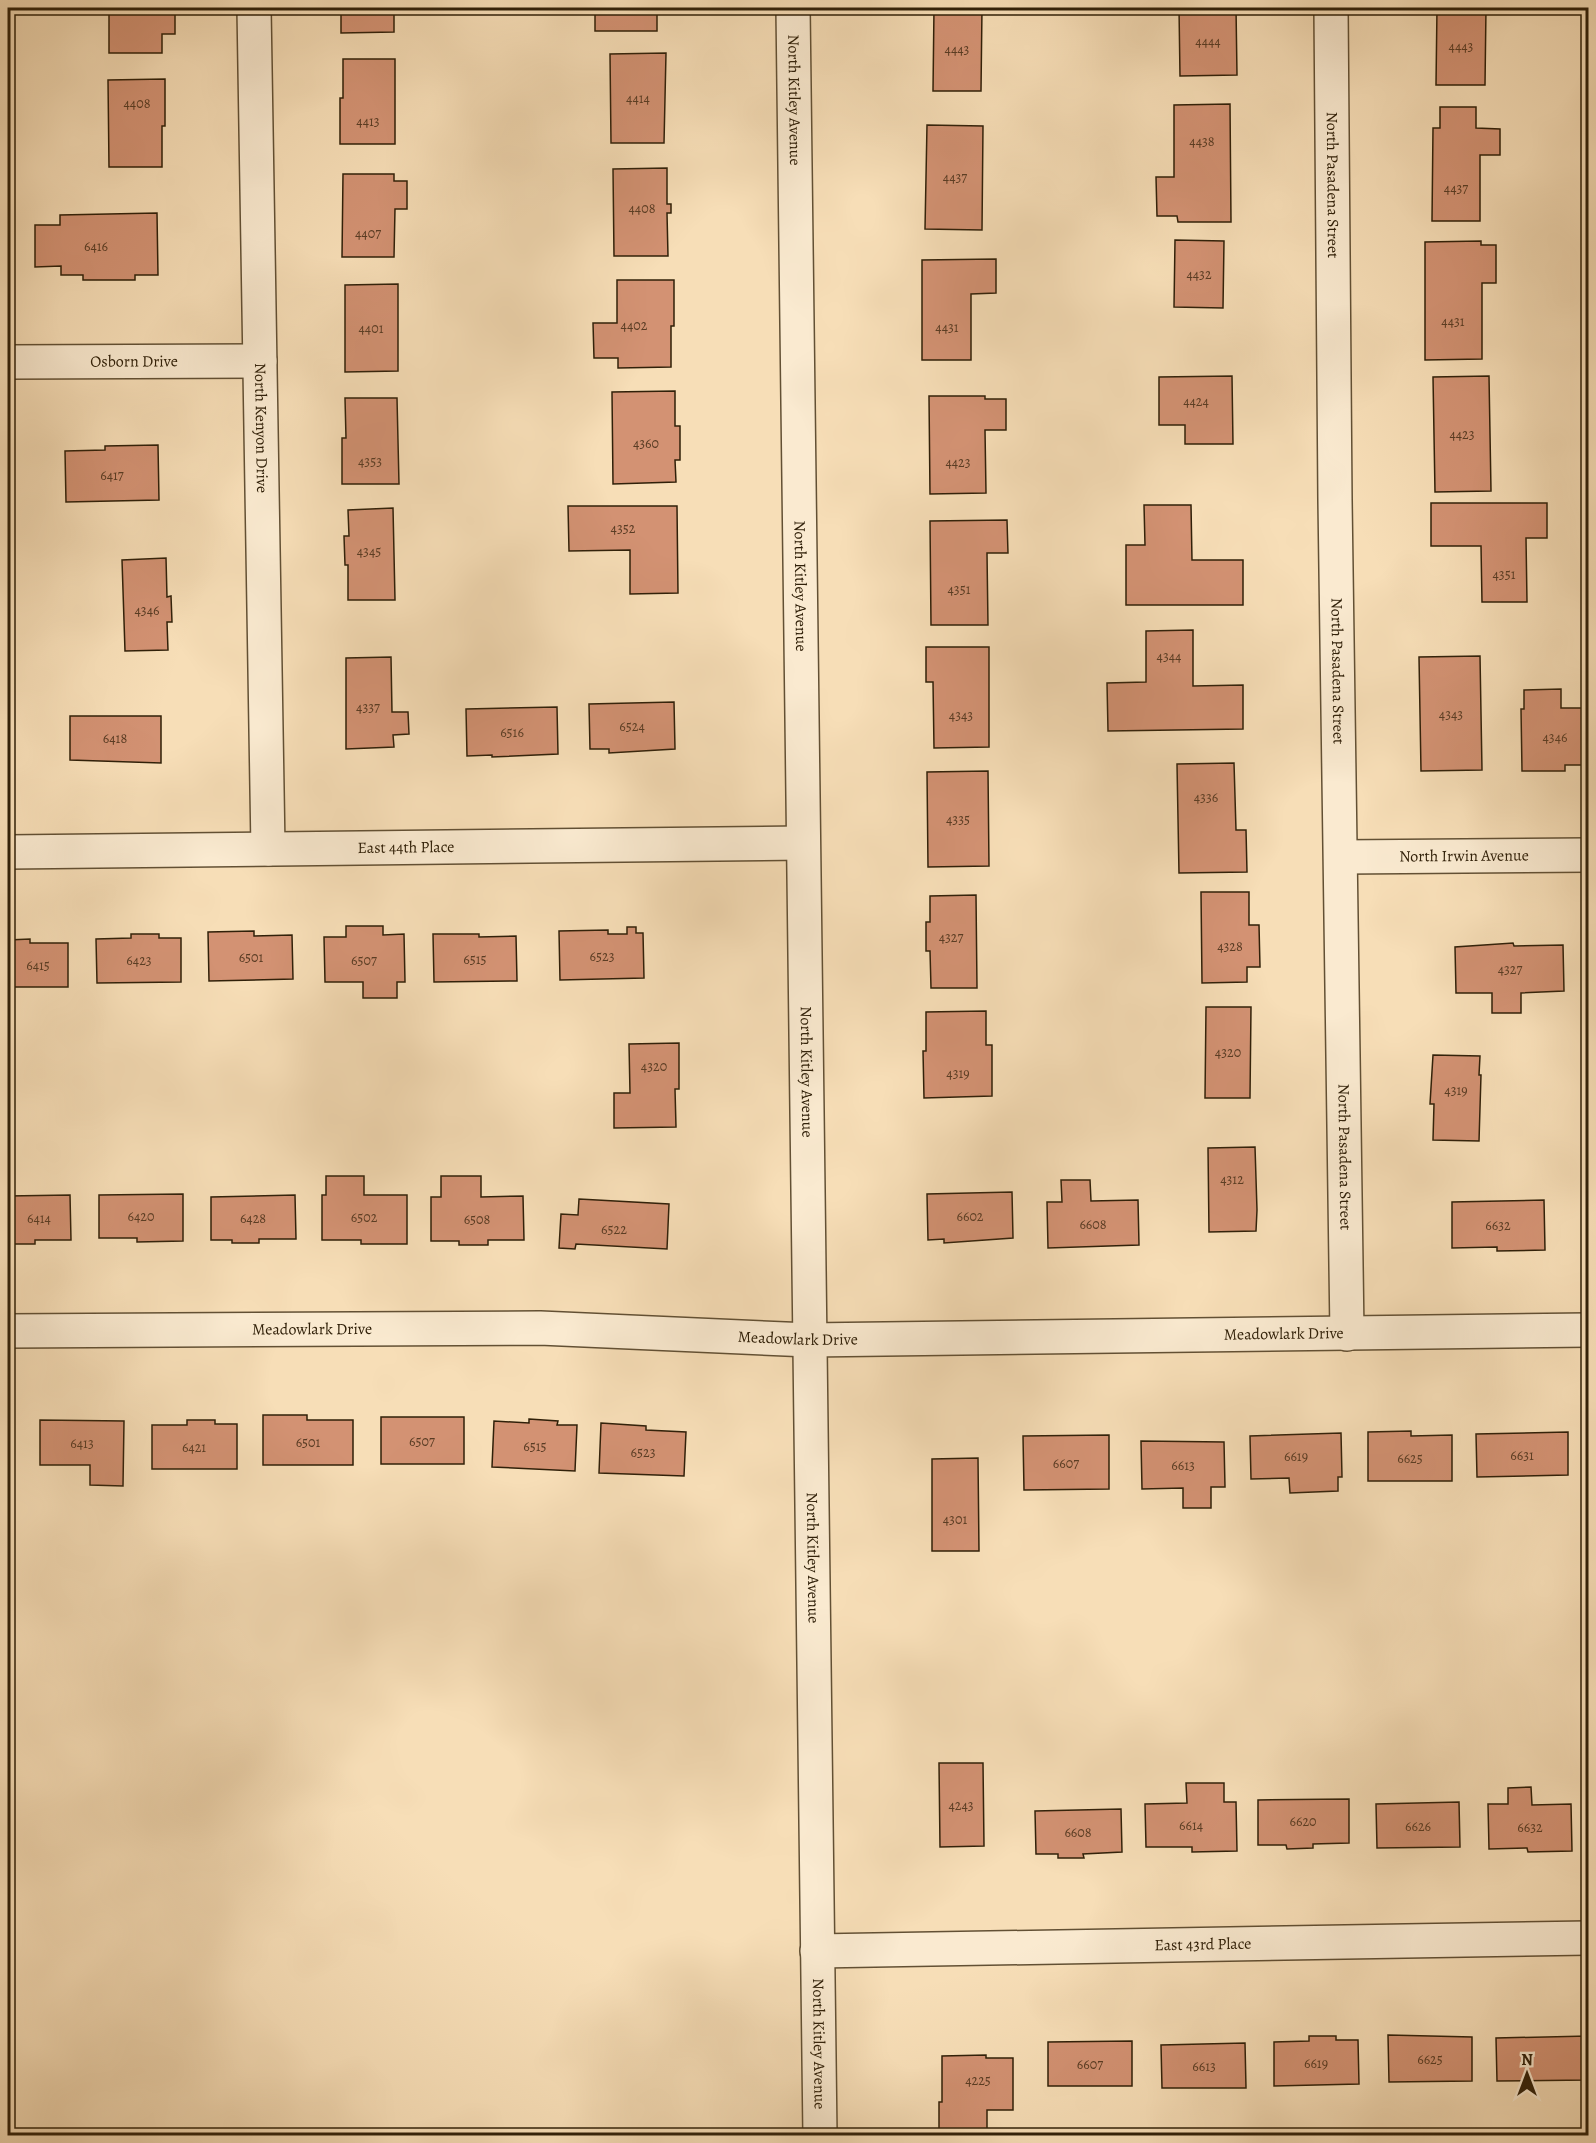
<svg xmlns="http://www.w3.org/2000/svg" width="1596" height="2143" font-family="Alegreya,serif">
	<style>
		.building { fill: #d39273; stroke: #302009; stroke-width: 1.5 }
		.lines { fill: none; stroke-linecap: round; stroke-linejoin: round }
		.street-casing { stroke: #625034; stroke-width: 36 }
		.street { stroke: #faead0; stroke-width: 33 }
		.labels { text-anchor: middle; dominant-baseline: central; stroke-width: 6; stroke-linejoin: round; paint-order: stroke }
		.number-label { font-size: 14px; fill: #593c24 }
		.street-label { font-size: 16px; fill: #302009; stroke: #faead0 }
	</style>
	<rect width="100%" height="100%" fill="#f7deb7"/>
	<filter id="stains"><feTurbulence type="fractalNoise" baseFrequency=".00333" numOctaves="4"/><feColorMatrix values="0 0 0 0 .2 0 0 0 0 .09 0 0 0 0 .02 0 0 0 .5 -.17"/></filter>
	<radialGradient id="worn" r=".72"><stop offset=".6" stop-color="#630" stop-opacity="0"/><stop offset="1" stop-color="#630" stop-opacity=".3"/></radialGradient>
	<g class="building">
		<polygon points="109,8 175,8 175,34 162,34 162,53 109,53"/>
		<polygon points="341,8 394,8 394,32 341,33"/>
		<polygon points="595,8 662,8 662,10 657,10 657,31 595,31"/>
		<polygon points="934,8 982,8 981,91 933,91"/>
		<polygon points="1179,8 1236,8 1237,75 1180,76"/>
		<polygon points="1437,8 1486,8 1485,85 1436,85"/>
		<polygon points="666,53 664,143 611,143 610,54"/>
		<polygon points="343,59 395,59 395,144 340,144 340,98 343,98"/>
		<polygon points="165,79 165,126 162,126 162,167 109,167 108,80"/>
		<polygon points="1230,104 1231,222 1178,222 1177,216 1157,216 1156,177 1174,177 1174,105"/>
		<polygon points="1440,107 1476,107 1476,128 1500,129 1500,155 1480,155 1480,221 1432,221 1433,128 1440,128"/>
		<polygon points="927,125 983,126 982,230 925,229"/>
		<polygon points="667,168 667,204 671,204 671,213 667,213 668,256 614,256 613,169"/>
		<polygon points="343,174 394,174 394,181 407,181 407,209 395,209 394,257 342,257"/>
		<polygon points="157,213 158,275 135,275 135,280 83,280 83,275 61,275 61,266 35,267 35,225 60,225 60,215"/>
		<polygon points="1175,240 1224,241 1223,308 1174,307"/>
		<polygon points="1481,241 1481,245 1496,245 1496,283 1482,283 1482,359 1425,360 1425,242"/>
		<polygon points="996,259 996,293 971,294 971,360 922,360 922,260"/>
		<polygon points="617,280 674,280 674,326 671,326 671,367 618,368 618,358 594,358 593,323 617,323"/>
		<polygon points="398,284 398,371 345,372 345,285"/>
		<polygon points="1232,376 1233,444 1185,444 1185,425 1159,425 1159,377"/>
		<polygon points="1489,376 1491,491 1435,492 1433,377"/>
		<polygon points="675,391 675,426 680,426 680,460 675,460 676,482 613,484 612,392"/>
		<polygon points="929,396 985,396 985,399 1006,399 1006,430 985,430 986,493 930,494"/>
		<polygon points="345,398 397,398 399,484 342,484 342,438 346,438"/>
		<polygon points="158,445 159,500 66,502 65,451 105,450 105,446"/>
		<polygon points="1431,503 1547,503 1547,538 1526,538 1527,602 1482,602 1481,546 1431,546"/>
		<polygon points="1144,505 1191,505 1192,560 1243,560 1243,605 1126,605 1126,545 1145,545"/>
		<polygon points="568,506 677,506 678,593 630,594 630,550 569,551"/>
		<polygon points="393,508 395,600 348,600 348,565 345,565 344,536 349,536 348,510"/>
		<polygon points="1007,520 1008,553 987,553 988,625 931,625 930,521"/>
		<polygon points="166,558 167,597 171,596 172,622 167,622 168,650 125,651 122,560"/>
		<polygon points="1193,630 1193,686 1243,685 1243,729 1108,731 1107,683 1146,682 1146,631"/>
		<polygon points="926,647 989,647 989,747 934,748 933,682 926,682"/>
		<polygon points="1480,656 1482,770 1421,771 1419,657"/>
		<polygon points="391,657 392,712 408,712 409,734 393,735 394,747 346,749 346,658"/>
		<polygon points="1561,689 1561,708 1588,708 1588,765 1565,765 1565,771 1522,771 1521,709 1524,709 1524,690"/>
		<polygon points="674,702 675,749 609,753 609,749 590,749 589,704"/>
		<polygon points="557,707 558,754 492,757 492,755 467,756 466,709"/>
		<polygon points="70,716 161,716 161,763 70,760"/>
		<polygon points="1234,763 1236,830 1246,830 1247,872 1179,873 1177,764"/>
		<polygon points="988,771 989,866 928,867 927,772"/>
		<polygon points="1201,892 1249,892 1249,925 1259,925 1260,967 1247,967 1247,982 1202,983"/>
		<polygon points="976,895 977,988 931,988 930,951 926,951 926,922 930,922 930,896"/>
		<polygon points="346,926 383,926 383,935 404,934 405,982 397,982 397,998 363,998 363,982 325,982 324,937 346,937"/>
		<polygon points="627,927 636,927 636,933 643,933 644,978 560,980 559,931 608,930 608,934 627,934"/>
		<polygon points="254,931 254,936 292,935 293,979 209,981 208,932"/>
		<polygon points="131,934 159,934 159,938 181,938 181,982 97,983 96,939 131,938"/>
		<polygon points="433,934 479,934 479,937 516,936 517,981 434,982"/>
		<polygon points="30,939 30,943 68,943 68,987 8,987 8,940"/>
		<polygon points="1513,943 1514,946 1563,945 1564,991 1521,993 1521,1013 1492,1013 1492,993 1456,993 1455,947"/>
		<polygon points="1206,1007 1251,1007 1250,1098 1205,1098"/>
		<polygon points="986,1011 986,1045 992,1045 992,1096 924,1098 923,1051 926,1051 926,1012"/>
		<polygon points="679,1043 679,1089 675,1089 676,1127 614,1128 614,1093 630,1093 629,1044"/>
		<polygon points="1433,1055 1480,1056 1479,1075 1481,1075 1479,1141 1433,1140 1434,1104 1430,1104"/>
		<polygon points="1255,1147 1257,1210 1256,1231 1209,1232 1208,1148"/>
		<polygon points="326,1176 364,1176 364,1195 407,1195 407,1244 361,1244 361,1240 322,1240 322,1195 326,1195"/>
		<polygon points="441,1176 481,1176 481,1197 523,1196 524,1240 488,1240 488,1245 459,1245 459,1241 431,1241 431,1197 441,1197"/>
		<polygon points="1061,1180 1090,1180 1091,1201 1138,1200 1139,1245 1048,1248 1047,1202 1062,1202"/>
		<polygon points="1012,1192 1013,1238 944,1243 944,1239 928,1240 927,1194"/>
		<polygon points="183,1194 183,1241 137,1242 137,1238 99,1238 99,1195"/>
		<polygon points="70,1195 71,1240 35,1240 35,1244 8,1244 8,1196"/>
		<polygon points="295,1195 296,1239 259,1239 259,1243 232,1243 232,1240 211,1240 211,1197"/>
		<polygon points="579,1199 669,1204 667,1249 576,1244 575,1249 559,1248 561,1214 578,1215"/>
		<polygon points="1544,1200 1545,1250 1497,1251 1497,1247 1452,1248 1452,1202"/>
		<polygon points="263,1415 307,1415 307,1420 353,1420 353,1465 263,1465"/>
		<rect x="381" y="1417" width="83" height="47"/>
		<rect x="8" y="1418" width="4" height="45"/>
		<polygon points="529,1419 558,1421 557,1425 577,1425 575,1471 492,1467 494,1421 529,1423"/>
		<polygon points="40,1420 124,1421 123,1486 90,1485 90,1465 40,1465"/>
		<polygon points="187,1420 215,1420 215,1424 237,1424 237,1469 152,1469 152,1425 187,1425"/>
		<polygon points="601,1423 646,1426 646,1430 686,1432 684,1476 599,1473"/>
		<polygon points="1411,1431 1411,1436 1452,1435 1452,1481 1368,1481 1368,1432"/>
		<polygon points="1568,1432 1568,1475 1477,1477 1476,1434"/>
		<polygon points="1341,1433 1342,1477 1338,1477 1338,1491 1290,1493 1289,1478 1251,1479 1250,1436"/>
		<polygon points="1109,1435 1109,1489 1024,1490 1023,1436"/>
		<polygon points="1141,1441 1224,1442 1225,1487 1211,1487 1211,1508 1183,1508 1183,1488 1142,1489"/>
		<polygon points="978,1458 979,1551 932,1551 932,1459"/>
		<polygon points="939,1763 983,1763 984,1846 940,1847"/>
		<polygon points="1186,1783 1224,1783 1224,1802 1236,1802 1237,1851 1192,1852 1192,1847 1146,1847 1145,1804 1187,1803"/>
		<polygon points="1531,1787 1532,1805 1571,1804 1572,1851 1528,1852 1527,1848 1489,1849 1488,1804 1508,1804 1508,1788"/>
		<polygon points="1349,1799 1349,1843 1313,1844 1313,1848 1287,1849 1286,1845 1258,1845 1258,1800"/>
		<polygon points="1459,1802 1460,1847 1377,1848 1376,1804"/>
		<polygon points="1121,1809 1122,1852 1083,1854 1084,1858 1058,1858 1058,1854 1036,1854 1035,1811"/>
		<polygon points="1388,2035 1472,2037 1472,2081 1389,2082"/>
		<polygon points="1309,2036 1336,2036 1336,2040 1358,2040 1359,2084 1274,2086 1274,2042 1309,2041"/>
		<polygon points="1588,2036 1588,2080 1497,2081 1496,2038"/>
		<polygon points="1132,2041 1132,2086 1048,2086 1048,2042"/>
		<polygon points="1245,2043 1246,2088 1162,2088 1161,2045"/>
		<polygon points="986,2055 986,2058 1013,2058 1013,2110 987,2110 987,2136 939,2136 939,2102 942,2102 942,2056"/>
	</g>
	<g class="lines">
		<defs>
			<g id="street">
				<path id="s1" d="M254 8 268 849"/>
				<path id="s2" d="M793 8 820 2136"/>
				<path id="s3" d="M1331 8 1335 500 1347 1334"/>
				<path id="s4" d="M8 362 260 361"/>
				<path id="s5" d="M8 852 803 843"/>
				<path id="s6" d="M1341 857 1588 855"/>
				<path id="s7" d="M8 1331 540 1328 809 1340 1588 1330"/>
				<path id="s8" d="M817 1951 1588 1938"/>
			</g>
		</defs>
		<use href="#street" class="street-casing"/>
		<use href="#street" class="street"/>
	</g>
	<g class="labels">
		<g class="number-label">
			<text x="1208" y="41">4444</text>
			<text x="1461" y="46">4443</text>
			<text x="957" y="49">4443</text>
			<text x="638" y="98">4414</text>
			<text x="137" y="103">4408</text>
			<text x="368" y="121">4413</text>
			<text x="1202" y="141">4438</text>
			<text x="955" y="177">4437</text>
			<text x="1456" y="188">4437</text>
			<text x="642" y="208">4408</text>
			<text x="368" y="233">4407</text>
			<text x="96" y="246">6416</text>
			<text x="1199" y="274">4432</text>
			<text x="1453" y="321">4431</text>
			<text x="634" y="325">4402</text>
			<text x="947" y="327">4431</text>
			<text x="371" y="328">4401</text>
			<text x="1196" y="401">4424</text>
			<text x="1462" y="434">4423</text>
			<text x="646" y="443">4360</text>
			<text x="370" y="461">4353</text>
			<text x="958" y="462">4423</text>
			<text x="112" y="475">6417</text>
			<text x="623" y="528">4352</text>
			<text x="369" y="551">4345</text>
			<text x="1504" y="574">4351</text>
			<text x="959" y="589">4351</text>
			<text x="147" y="610">4346</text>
			<text x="1169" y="656">4344</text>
			<text x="368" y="707">4337</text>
			<text x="1451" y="714">4343</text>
			<text x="961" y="715">4343</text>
			<text x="632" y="726">6524</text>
			<text x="512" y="732">6516</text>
			<text x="1555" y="737">4346</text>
			<text x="115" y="738">6418</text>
			<text x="1206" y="797">4336</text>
			<text x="958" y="819">4335</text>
			<text x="951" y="937">4327</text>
			<text x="1230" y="946">4328</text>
			<text x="602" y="956">6523</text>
			<text x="251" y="957">6501</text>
			<text x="475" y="959">6515</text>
			<text x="139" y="960">6423</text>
			<text x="364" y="960">6507</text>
			<text x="38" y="965">6415</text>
			<text x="1510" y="969">4327</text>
			<text x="1228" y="1052">4320</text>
			<text x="654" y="1066">4320</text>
			<text x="958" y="1073">4319</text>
			<text x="1456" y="1090">4319</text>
			<text x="1232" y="1179">4312</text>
			<text x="141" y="1216">6420</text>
			<text x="970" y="1216">6602</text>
			<text x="364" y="1217">6502</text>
			<text x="39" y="1218">6414</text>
			<text x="253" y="1218">6428</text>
			<text x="477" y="1219">6508</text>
			<text x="1093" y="1224">6608</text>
			<text x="1498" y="1225">6632</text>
			<text x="614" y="1229">6522</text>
			<text x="422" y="1441">6507</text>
			<text x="308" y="1442">6501</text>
			<text x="82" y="1443">6413</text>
			<text x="535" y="1446">6515</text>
			<text x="194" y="1447">6421</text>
			<text x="643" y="1452">6523</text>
			<text x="1522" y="1455">6631</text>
			<text x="1296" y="1456">6619</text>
			<text x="1410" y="1458">6625</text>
			<text x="1066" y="1463">6607</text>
			<text x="1183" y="1465">6613</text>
			<text x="955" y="1519">4301</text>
			<text x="961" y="1805">4243</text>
			<text x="1303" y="1821">6620</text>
			<text x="1191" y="1825">6614</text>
			<text x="1418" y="1826">6626</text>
			<text x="1530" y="1827">6632</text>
			<text x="1078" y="1832">6608</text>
			<text x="1430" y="2059">6625</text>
			<text x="1316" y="2063">6619</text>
			<text x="1090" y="2064">6607</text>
			<text x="1204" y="2066">6613</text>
			<text x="978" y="2080">4225</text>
		</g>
		<g class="street-label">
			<text stroke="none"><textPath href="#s2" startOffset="92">North Kitley Avenue</textPath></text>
			<text stroke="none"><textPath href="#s3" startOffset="177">North Pasadena Street</textPath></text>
			<text stroke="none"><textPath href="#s4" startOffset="126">Osborn Drive</textPath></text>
			<text stroke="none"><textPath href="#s1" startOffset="420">North Kenyon Drive</textPath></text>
			<text stroke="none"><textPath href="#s2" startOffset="578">North Kitley Avenue</textPath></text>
			<text stroke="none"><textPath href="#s3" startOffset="663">North Pasadena Street</textPath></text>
			<text stroke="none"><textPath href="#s5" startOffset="398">East 44th Place</textPath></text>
			<text stroke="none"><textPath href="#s6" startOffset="123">North Irwin Avenue</textPath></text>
			<text stroke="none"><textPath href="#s2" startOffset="1064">North Kitley Avenue</textPath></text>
			<text stroke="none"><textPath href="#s3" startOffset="1149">North Pasadena Street</textPath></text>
			<text stroke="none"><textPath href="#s7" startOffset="304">Meadowlark Drive</textPath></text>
			<text stroke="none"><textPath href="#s7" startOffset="1276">Meadowlark Drive</textPath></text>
			<text stroke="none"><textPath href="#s7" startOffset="790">Meadowlark Drive</textPath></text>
			<text stroke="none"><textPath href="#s2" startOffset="1550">North Kitley Avenue</textPath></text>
			<text stroke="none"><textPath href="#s8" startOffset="386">East 43rd Place</textPath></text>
			<text stroke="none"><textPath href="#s2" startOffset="2036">North Kitley Avenue</textPath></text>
		</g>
	</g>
	<rect width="1596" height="2143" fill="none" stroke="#f7deb7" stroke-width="30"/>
	<rect x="9" y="9" width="1578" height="2125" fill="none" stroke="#302009" stroke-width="3"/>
	<rect x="15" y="15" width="1566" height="2113" fill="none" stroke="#302009" stroke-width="1.5"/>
	<g transform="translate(1527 2074)" stroke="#faead0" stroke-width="4.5" paint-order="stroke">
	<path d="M0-4.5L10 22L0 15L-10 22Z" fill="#302009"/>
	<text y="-9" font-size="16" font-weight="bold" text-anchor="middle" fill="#302009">N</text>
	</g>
	<rect width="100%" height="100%" filter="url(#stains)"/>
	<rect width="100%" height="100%" fill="url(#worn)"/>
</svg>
